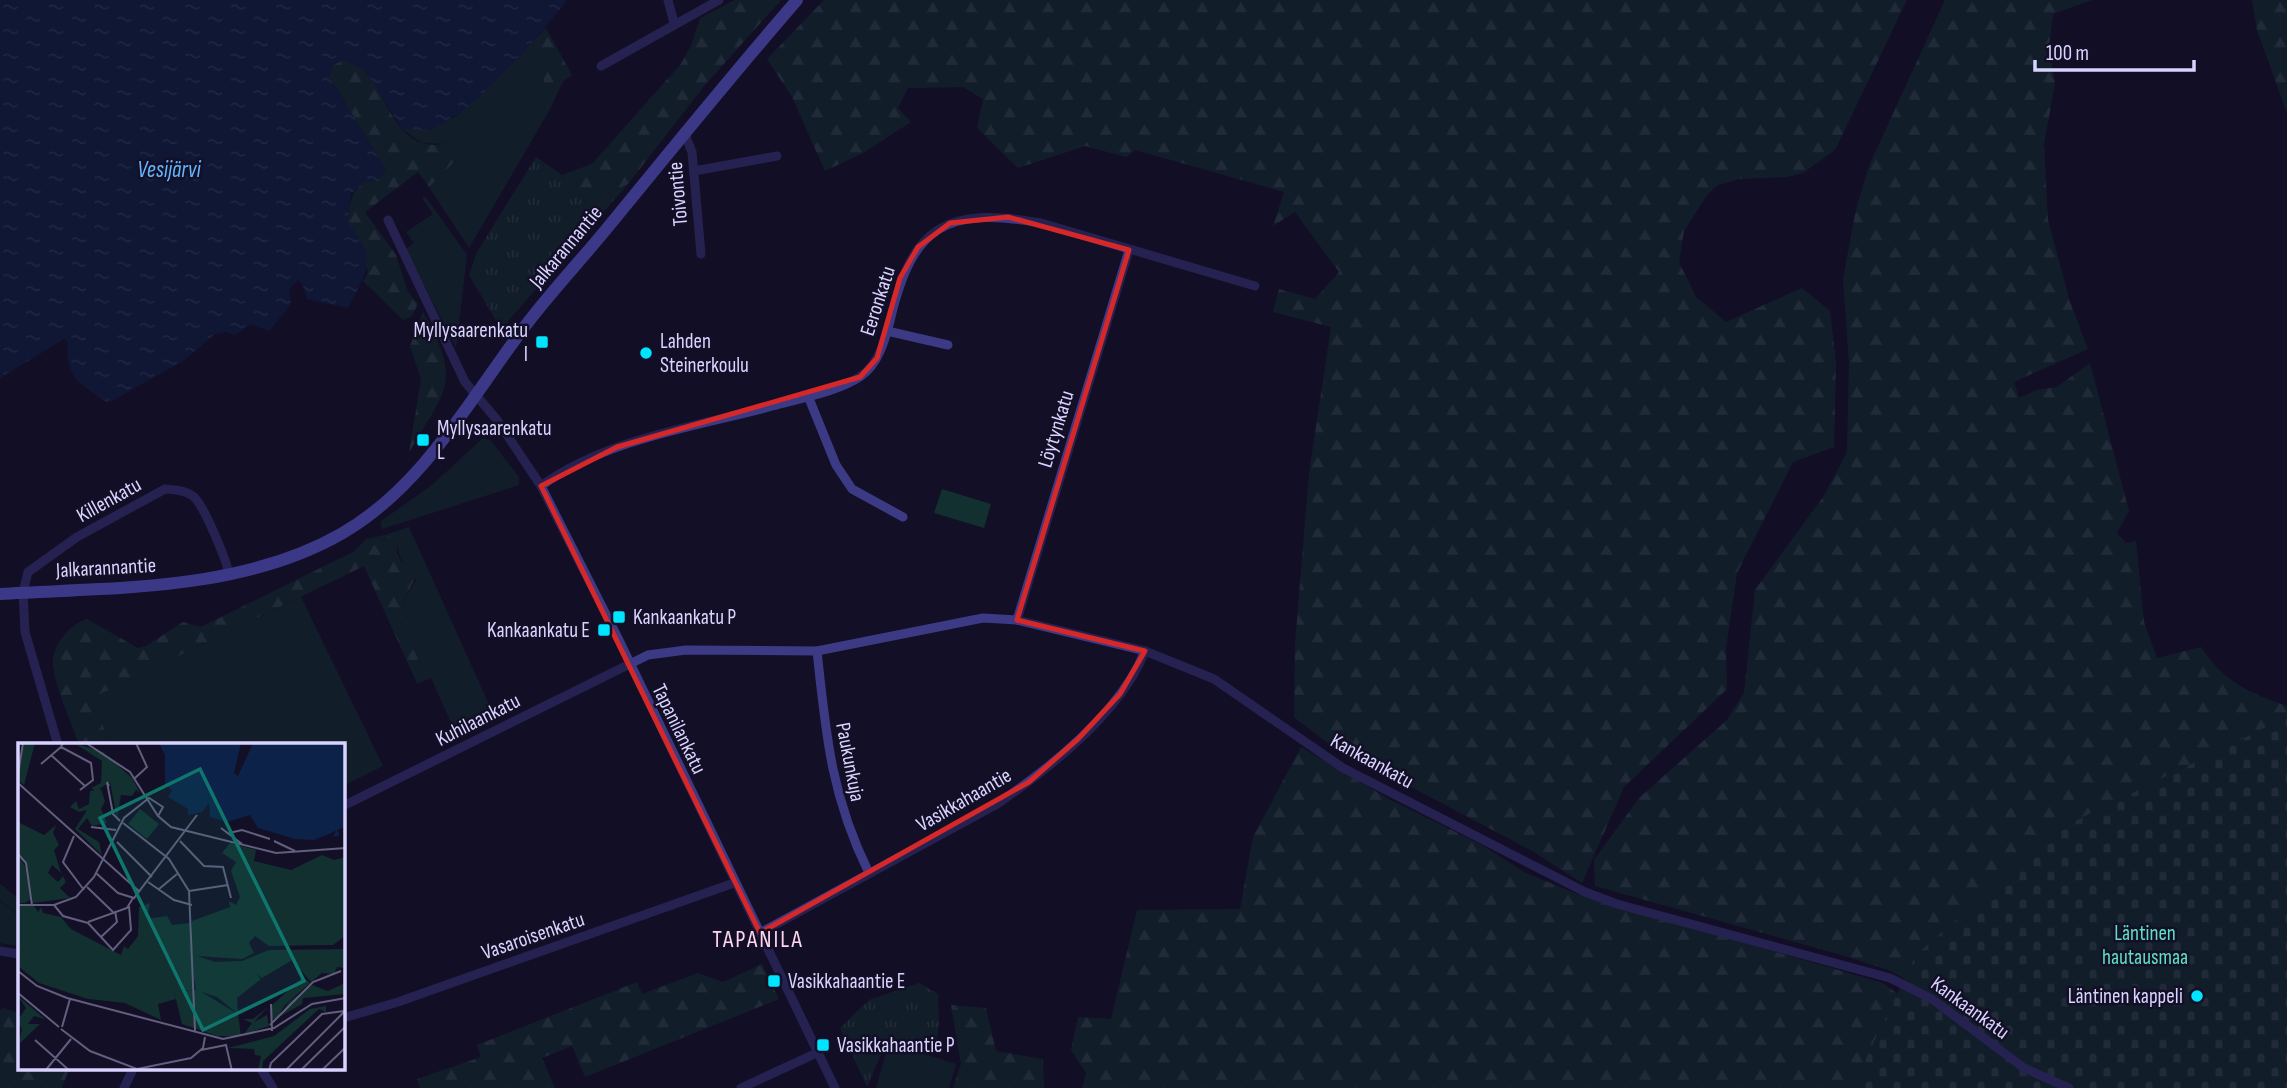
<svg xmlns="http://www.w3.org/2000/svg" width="2287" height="1088" font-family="'Sofia Sans Condensed',sans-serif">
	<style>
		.grass { fill: #12302f }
		.forest { fill: url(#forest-firs) }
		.cemetery { fill: url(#cemetery-stones) }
		.park { fill: url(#park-tufts) }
		.water { fill: url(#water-ripples) }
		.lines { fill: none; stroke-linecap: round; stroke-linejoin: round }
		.minor { stroke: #3d3a85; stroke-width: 9 }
		.secondary { stroke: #6f6bff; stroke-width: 12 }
		.marked { fill: none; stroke: #d62828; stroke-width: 5; stroke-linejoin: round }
		.poi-dot { fill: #00e5ff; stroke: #130f26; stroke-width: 2.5 }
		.labels { text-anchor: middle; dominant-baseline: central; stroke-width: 5; stroke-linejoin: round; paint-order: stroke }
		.street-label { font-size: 21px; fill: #d9d4ff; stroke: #130f26 }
		.poi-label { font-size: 21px; fill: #d9d4ff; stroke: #130f26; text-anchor: start }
		.park-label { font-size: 21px; fill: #5fe0c0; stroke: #130f26 }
		.water-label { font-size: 23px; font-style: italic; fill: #62b6ff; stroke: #130f26 }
		.quarter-label { font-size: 24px; letter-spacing: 2px; fill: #ffd6f0; stroke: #130f26 }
		.inset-road { fill: none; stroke: #625e7d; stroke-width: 2 }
		.view { fill: #0f766e; fill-opacity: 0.15; stroke: #0f766e; stroke-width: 3.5 }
		.inset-edge { fill: none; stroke: #d9d4ff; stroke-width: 3.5 }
	</style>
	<defs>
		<pattern id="forest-firs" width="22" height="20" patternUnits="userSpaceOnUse" patternTransform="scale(1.75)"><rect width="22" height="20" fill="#12302f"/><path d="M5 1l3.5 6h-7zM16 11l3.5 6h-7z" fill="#344d4e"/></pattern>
		<pattern id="cemetery-stones" width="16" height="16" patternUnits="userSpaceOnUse" patternTransform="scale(1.75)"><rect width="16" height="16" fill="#12302f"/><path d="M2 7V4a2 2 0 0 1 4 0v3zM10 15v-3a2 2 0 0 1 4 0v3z" fill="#344d4e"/></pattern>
		<pattern id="park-tufts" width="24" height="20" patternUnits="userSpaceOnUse" patternTransform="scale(1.75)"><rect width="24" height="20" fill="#12302f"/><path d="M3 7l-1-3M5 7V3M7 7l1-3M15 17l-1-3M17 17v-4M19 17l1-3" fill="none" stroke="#344d4e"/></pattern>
		<pattern id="water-ripples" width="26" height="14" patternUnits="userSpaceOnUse" patternTransform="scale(1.75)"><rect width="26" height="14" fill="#0c2248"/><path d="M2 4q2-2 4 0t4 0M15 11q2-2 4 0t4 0" fill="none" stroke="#2f4163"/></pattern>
	</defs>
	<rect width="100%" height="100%" fill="#130f26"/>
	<g class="grass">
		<polygon points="531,43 544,81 536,102 550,109 469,248 429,187 458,157 450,144 422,143 401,128 429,130 457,116"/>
		<polygon points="425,196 467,255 456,348 406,249 414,243 406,232 433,214 422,198"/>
		<polygon points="483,438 491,441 519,477 519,485 382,529 380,522 432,485"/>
		<polygon points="942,489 991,504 984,528 934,513"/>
		<path d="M409 527 496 720 453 727 431 678 417 684 415 679 422 674 403 602 416 580C404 566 397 558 398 539L385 535Z"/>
		<polygon points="301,597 383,766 343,786 343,745 112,745 90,699"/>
		<polygon points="0,901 19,916 19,946 0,943"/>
		<polygon points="889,1043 956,1064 949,1088 876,1088"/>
	</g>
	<g class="forest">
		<polygon points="735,0 781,0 705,85 628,184 588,205 564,186 562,175 592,164 680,65 691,46 700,18"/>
		<polygon points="824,0 1907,0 1835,150 1803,173 1787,177 1739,179 1718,185 1707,195 1684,231 1679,262 1696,297 1726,322 1802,288 1830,311 1836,363 1834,447 1793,462 1737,573 1726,648 1727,689 1624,787 1582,883 1534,852 1398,780 1343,755 1294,717 1295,644 1309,473 1331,327 1273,312 1279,289 1315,299 1339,272 1295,212 1273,226 1284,192 1135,150 1126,157 1085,146 1018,168 977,128 983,99 963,87 908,88 898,108 911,122 863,153 825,171 792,97 767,59"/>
		<path d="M1945 0H2092L2053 14 2049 48 2055 83 2044 145 2048 220 2070 302 2088 349 2014 382 2019 398 2036 390 2057 387 2090 363 2129 511 2117 533 2126 543 2136 541 2144 622 2157 658 2201 647C2225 683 2248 692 2287 706V717L2061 828 1917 955 1905 979 1891 971 1845 956 1595 886 1594 860 1639 798 1727 720 1744 693 1755 590 1823 497 1847 452 1849 362 1843 279 1856 209 1869 166Z"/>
		<polygon points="2252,0 2287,0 2287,113 2257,30"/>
		<polygon points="546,28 572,75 563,81 550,109 536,102 544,81 531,43"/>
		<path d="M344 59C385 69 383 130 422 143 429 146 441 144 450 144L459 157 429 187 418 172 365 212 396 255 408 292 418 304 411 317 403 320 363 281 368 272 357 235 347 223C352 187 355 187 385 169L329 76 333 65Z"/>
		<path d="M423 312C463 384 446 388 409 453L421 379 410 346Z"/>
		<path d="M385 535 398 539 397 552 401 562 414 557 421 566 403 602 422 674 415 679 364 566 90 699 112 745H79C71 720 56 691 53 665 51 646 70 624 87 619L138 648 146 646 183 622 201 627 353 552 366 539Z"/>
		<polygon points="1301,747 1389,799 1482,845 1524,872 1577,894 1883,983 1898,994 1855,1088 1082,1088 1086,1073 1071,1050 1078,1017 1111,1019 1137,910 1240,909 1253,837"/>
		<polygon points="0,884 19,899 19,915 0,900"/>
		<polygon points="762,964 779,999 585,1077 572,1046 542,1058 555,1088 420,1088 417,1079 481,1057 477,1045 637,982 642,994 698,973 723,982"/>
		<polygon points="951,1005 986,1008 996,1051 1043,1059 1044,1088 953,1088 961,1064"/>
		<polygon points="3,1008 19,1013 19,1069 69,1069 62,1088 0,1088 0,1011"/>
	</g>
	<polygon class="cemetery" points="2287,717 2287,1088 1855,1088 1867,1056 1916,955 2061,828"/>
	<g class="park">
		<polygon points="536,157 562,175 565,186 588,205 628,184 501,329 469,275 477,252"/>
		<polygon points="919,983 938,994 939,1025 935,1049 888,1038 867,1087 840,1028 869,1000"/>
	</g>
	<path class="water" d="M0 0H567C544 31 465 123 428 130 420 131 409 129 401 128L366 71 344 60 333 65 329 76 386 170 378 181 364 182 351 194 347 222C379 260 367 270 348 308L307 299 303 285 298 280 289 289 291 304 269 331 251 324 235 335 226 332 215 334 183 361 108 403C81 383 64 379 68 342L64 339 0 378Z"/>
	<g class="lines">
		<g class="minor">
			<polyline points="668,0 674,23"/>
			<polyline points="601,66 719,0"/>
			<polyline points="684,132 692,152 701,254"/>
			<polyline points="694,171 777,156"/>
			<polyline points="388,220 465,382 497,420 541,486 619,640 835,1088"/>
			<polyline points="887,331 948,345"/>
			<polyline points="808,396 836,465 852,489 903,517"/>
			<path d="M541 486C609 437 701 426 780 404 806 397 839 391 861 376 878 365 885 340 890 321 912 226 945 206 1041 223L1255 286"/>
			<polyline points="1017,620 1129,250"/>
			<path d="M817 651C826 735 831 796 869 873"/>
			<path d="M58 745 25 632 23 592 28 572 77 537 165 489C175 490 185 490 193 496 204 505 226 559 229 574"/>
			<polyline points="343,806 648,655 686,650 817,651 983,618 1017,620 1145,651 1214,679 1343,768 1585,892 1617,904 1890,978 1932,999 2024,1068 2069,1088"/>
			<path d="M760 933 997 804C1050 768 1121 712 1145 651"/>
			<polyline points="0,951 19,954"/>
			<polyline points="343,1018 398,1002 734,883"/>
			<polyline points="261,1069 273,1088"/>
			<polyline points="124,1088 133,1069"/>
			<polyline points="741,1088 819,1052"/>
		</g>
		<path class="secondary" d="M0 594C113 587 239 592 341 534 425 486 472 395 529 321 553 290 579 262 604 232 668 154 731 76 797 0"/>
	</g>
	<path d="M0 0H2287V1088H0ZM1008 217 1129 250 1017 620 1145 651 1120 694 1078 739 1029 782 760 933 541 486 617 447 860 377 877 358 900 278 918 247 950 223Z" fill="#130f26" fill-opacity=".55" fill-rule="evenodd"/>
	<path class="marked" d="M1008 217 1129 250 1017 620 1145 651 1120 694 1078 739 1029 782 760 933 541 486 617 447 860 377 877 358 900 278 918 247 950 223Z"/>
	<g class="poi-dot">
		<rect x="535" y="335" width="14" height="14" rx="3.5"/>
		<circle cx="646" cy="353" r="7"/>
		<rect x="416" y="433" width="14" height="14" rx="3.5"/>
		<rect x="612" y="610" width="14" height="14" rx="3.5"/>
		<rect x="597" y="623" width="14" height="14" rx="3.5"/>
		<rect x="767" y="974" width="14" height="14" rx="3.5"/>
		<circle cx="2197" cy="996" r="7"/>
		<rect x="816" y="1038" width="14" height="14" rx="3.5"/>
	</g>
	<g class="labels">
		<g class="street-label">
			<text transform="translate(678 194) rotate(-95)">Toivontie</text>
			<text transform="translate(566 247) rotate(-50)">Jalkarannantie</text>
			<text transform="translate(878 301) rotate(-72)">Eeronkatu</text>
			<text transform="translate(1056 429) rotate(-73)">Löytynkatu</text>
			<text transform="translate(109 500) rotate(-29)">Killenkatu</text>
			<text transform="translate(106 568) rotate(-3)">Jalkarannantie</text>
			<text transform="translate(478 720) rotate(-27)">Kuhilaankatu</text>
			<text transform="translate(679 729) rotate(64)">Tapanilankatu</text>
			<text transform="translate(1372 761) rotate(29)">Kankaankatu</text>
			<text transform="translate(850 762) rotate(79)">Paukunkuja</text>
			<text transform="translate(964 800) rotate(-30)">Vasikkahaantie</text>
			<text transform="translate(533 936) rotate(-19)">Vasaroisenkatu</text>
			<text transform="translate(1970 1008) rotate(36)">Kankaankatu</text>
		</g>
		<g class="poi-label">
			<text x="528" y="330" text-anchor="end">Myllysaarenkatu<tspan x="528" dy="24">I</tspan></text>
			<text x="660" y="341">Lahden<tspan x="660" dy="24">Steinerkoulu</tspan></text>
			<text x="437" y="428">Myllysaarenkatu<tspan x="437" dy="24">L</tspan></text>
			<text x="633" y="617">Kankaankatu P</text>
			<text x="590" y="630" text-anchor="end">Kankaankatu E</text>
			<text x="788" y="981">Vasikkahaantie E</text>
			<text x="2183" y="996" text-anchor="end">Läntinen kappeli</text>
			<text x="837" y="1045">Vasikkahaantie P</text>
		</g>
		<g class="park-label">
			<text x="2145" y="933">Läntinen<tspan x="2145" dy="24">hautausmaa</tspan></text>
		</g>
		<g class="water-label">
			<text x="169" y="170">Vesijärvi</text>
		</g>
		<g class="quarter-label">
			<text x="758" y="939">TAPANILA</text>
		</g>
	</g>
	<g transform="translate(18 743)">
		<rect width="327" height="327" fill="#130f26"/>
		<path d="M122 66 141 81 129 96 110 81Z" fill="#12302f"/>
		<path d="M6 0H17L6 42 0 37ZM56 0 85 9 114 35 122 50 118 47 114 53 103 52 99 75 92 39 78 48 73 45 83 40 84 18ZM83 46 87 58 83 66 89 80 74 83 69 75 60 86 81 99 84 112 57 86 69 67 61 69 52 64 58 58 61 66 71 61 72 48ZM0 79 26 92 38 82 35 90 41 102 36 107 43 130 34 122 30 130 40 139 45 133 48 139 42 145 52 155 15 160 8 119 0 110ZM212 100 238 107 236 118 273 127 304 112 316 117 327 114V193L315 202 251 203 237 193 231 200 236 210 224 216 179 213 197 219 224 218 251 207 327 206V232L326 225 319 224 316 231 304 230 293 239 274 217 244 235 238 230 243 236 219 255 220 271 199 254 178 247 172 214 174 178 212 164 211 158 218 162 222 154 213 128 218 119 204 110ZM0 112 7 123 13 156 7 160H0ZM132 160 129 176 149 173 154 182 172 180 176 247 156 249 158 256 140 261 143 277 107 260 70 256 21 240 0 223V162L16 163 20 169 23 164 25 170 43 174 53 186 103 212 106 203 110 206 120 193 121 164ZM285 234 292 240 267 262 258 277 253 275 254 262ZM327 240V251L285 255 284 261 261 274 271 259 294 242 310 248ZM0 253 27 276 16 273 10 281H22L0 302 4 287 0 277 8 265ZM308 263V269L301 266 245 318 244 327H240L243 313 237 312 236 306 210 305 256 293 292 266ZM250 264 236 279 249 272 251 283 226 291 234 280 225 276H235Z" fill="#12302f"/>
		<path d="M180 247 220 271 223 293H199L164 281 156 248Z" fill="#12302f"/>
		<path d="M223 0 216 30 220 33 235 0H327V84L319 87 322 92 315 94 318 88 296 97 277 96 240 85 232 72 209 79 192 74 191 60 184 69 170 72V66L150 54 154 47 147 41V12L141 0Z" fill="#0c2248"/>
		<path class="inset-road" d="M45 0 43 4 73 20 75 37 62 47M68 0 112 29 140 73 153 84 258 110 328 105M33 12 67 43M23 21 43 4M0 32 5 0M117 35 129 24 118 0M0 40 122 149M91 43 89 39 95 71 102 78M105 80 151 116 171 148 177 288M73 84 98 87M203 85 224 101M211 90 224 87 252 96M56 93 45 119 66 147M162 98 186 123 205 124 213 155M256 98 277 108M99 99 134 134M0 111 8 120 14 162M78 130 100 150 116 155 179 72M130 139 156 157 174 162M69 144 95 169M141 146 159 131M171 148 210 142M0 162H36L58 154 76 134 106 75 131 55 145 64 140 73M36 162 45 173 70 180 95 207 113 187 111 163M70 179 109 165 115 155M83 194 99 179 97 168M0 228 19 243 49 255 205 296 256 285 294 261 328 255M0 250 41 284M253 261 254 288M252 282 295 239 323 228M44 284 52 256M43 286 72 308 119 326 173 315 185 305 187 294M17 297 52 328M183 307 208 302 214 328M27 328 53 296M251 328 253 320 304 271 326 268M267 328 326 269M282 328 328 283M303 328 328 304"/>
		<path class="view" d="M182 26 286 238 185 287 82 75Z"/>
		<rect width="327" height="327" class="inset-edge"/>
	</g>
	<path d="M2035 60v10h159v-10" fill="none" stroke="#d9d4ff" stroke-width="3.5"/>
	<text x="2046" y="60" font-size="21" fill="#d9d4ff" stroke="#130f26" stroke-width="5" paint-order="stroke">100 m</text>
</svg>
